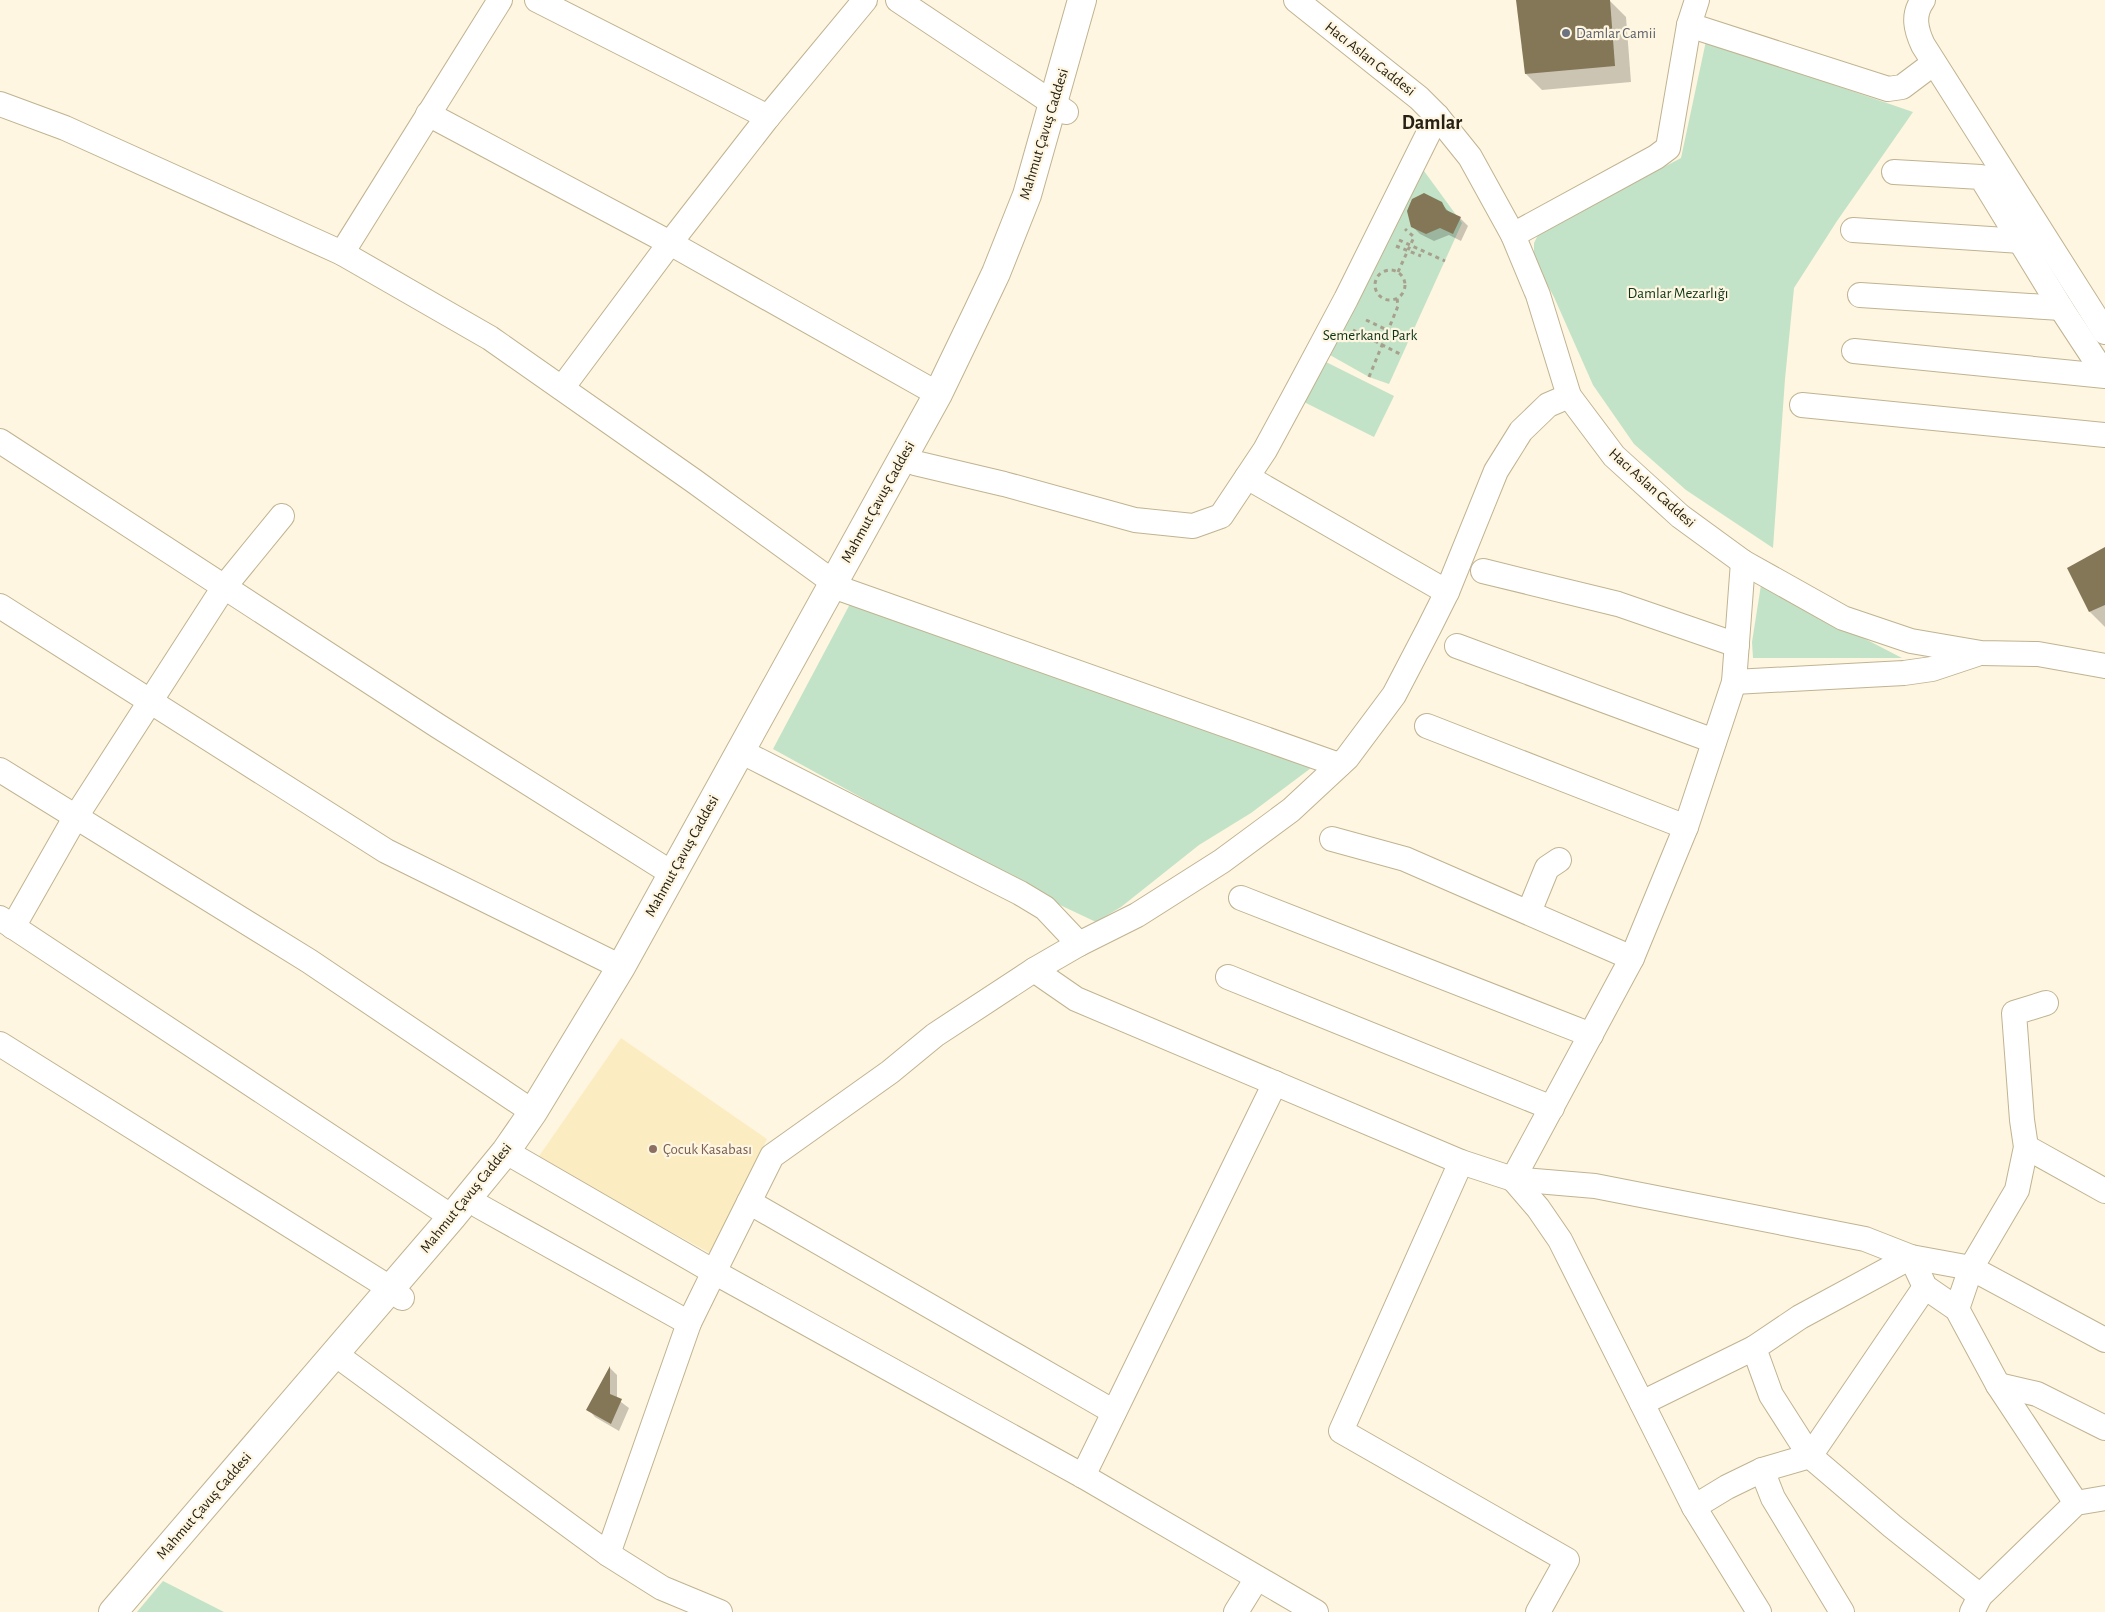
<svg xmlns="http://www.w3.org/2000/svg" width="2105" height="1612" font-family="'Alegreya Sans',sans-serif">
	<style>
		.built { fill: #fcecc1 }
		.green { fill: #c2e3c7 }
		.shadow { fill: #0003 }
		.building { fill: #847757 }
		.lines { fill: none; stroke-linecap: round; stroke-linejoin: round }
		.minor-casing { stroke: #c0b391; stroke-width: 26 }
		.secondary-casing { stroke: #c0b391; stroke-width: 30 }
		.path { stroke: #a7a08d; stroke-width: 3; stroke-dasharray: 4 4; stroke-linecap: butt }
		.minor { stroke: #fff; stroke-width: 24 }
		.secondary { stroke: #fff; stroke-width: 28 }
		.worship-dot { fill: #6b7280; stroke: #fef6e0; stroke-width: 2 }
		.education-dot { fill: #8d6e63; stroke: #fef6e0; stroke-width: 2 }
		.labels { text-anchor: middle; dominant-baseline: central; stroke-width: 4.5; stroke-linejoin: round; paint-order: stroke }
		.worship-label { font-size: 15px; fill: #5b616d; stroke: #fef6e0; text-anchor: start }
		.street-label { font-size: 15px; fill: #262114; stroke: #fef6e0 }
		.park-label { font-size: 15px; fill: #0c3519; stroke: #fef6e0 }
		.education-label { font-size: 15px; fill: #785e54; stroke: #fef6e0; text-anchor: start }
		.district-label { font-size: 20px; font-weight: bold; fill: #262114; stroke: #fef6e0 }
	</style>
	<rect width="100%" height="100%" fill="#fef6e0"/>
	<polygon class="built" points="621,1038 767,1139 710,1253 537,1159"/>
	<g class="green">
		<polygon points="1706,41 1913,112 1837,221 1794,288 1785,379 1773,548 1686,490 1634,444 1593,385 1554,297 1534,260 1534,243 1539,233 1681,158"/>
		<polygon points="1412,171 1424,171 1462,223 1389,384 1369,377 1321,350"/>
		<polygon points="1316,357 1394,396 1374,437 1296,398"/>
		<polygon points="1761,585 1902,658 1753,658 1752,642"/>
		<polygon points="850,604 1311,768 1251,813 1199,845 1121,907 1096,922 1060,905 1013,875 966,855 773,749"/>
		<polygon points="163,1581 224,1612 137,1612"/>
	</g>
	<g class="shadow">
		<polygon points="1517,0 1610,1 1626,17 1631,82 1542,90 1526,74"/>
		<polygon points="1441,203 1450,213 1460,218 1468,226 1461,241 1449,235 1434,241 1420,234 1412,226"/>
		<polygon points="2105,548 2105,627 2090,612 2069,568"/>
		<polygon points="610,1368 617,1375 617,1399 629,1408 619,1431 595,1417 588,1409"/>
	</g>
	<g class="building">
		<polygon points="1516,0 1610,0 1615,66 1525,74"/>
		<polygon points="1424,193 1442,202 1446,210 1461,217 1453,234 1440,228 1426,234 1411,227 1407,211 1412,199"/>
		<polygon points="2105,547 2105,605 2089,612 2067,568"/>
		<polygon points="610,1366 610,1394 622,1399 611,1424 586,1410"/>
	</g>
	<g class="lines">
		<defs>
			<g id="minor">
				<polyline points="537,0 768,117"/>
				<polyline points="865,0 768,117 670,243 938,394"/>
				<polyline points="898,0 1066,112"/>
				<polyline points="1296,0 1419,98 1437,116 1470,157 1513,235 1538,295 1569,396 1614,456 1680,516 1743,562 1843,618 1911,641 1981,653 2038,654 2105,666"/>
				<path d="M1923 0C1912 15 1916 30 1923 45L2105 332"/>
				<polyline points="1689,25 1888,89 1902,87 1934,63"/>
				<polyline points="0,104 65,128 342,253 490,338 694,481 844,590 1339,765"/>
				<polyline points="428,114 670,243 562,388"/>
				<polyline points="1894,172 1981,177 2061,308 2105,375"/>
				<polyline points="1853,230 2021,241"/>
				<polyline points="1513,235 1656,157 1668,148 1689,25 1697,0"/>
				<polyline points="342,253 500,0"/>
				<polyline points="1860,295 2061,308"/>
				<polyline points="1854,351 2105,376"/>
				<polyline points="1802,405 2105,435"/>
				<polyline points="0,441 438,726 673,874"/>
				<polyline points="915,463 1004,484 1135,520 1193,526 1221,516 1265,450 1298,389 1346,299 1437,116"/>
				<polyline points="1247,477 1447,592"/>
				<polyline points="1483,571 1618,604 1737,645"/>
				<polyline points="0,606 386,851 621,967"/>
				<polyline points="1457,646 1714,741"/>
				<polyline points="1734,682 1904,673 1932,669 1977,654"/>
				<polyline points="1427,726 1686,827"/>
				<polyline points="752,757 1020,893 1045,908 1079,944"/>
				<polyline points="0,770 309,961 533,1112"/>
				<polyline points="1332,839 1405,859 1632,958"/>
				<polyline points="1241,898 1591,1035"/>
				<polyline points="1529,912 1547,868 1559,860"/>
				<polyline points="0,918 452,1217"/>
				<polyline points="13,927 75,818 224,587 282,516"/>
				<polyline points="1034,970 1079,944 1137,915 1222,861 1291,810 1347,758 1394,695 1429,628 1447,592 1496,471 1521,431 1548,405 1569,396"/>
				<polyline points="1228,977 1552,1108"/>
				<polyline points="0,1044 390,1288 402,1298"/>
				<polyline points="2026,1147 2105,1191"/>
				<polyline points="515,1157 714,1272 772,1156 890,1072 935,1035 1034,970 1076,999 1461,1162 1513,1179 1632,958 1686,827 1734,682 1743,562"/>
				<polyline points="1461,1162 1341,1431 1567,1560 1538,1612"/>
				<polyline points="1513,1179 1595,1186 1865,1239 1911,1257 1971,1268 2105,1340"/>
				<polyline points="1513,1179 1538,1208 1560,1240 1694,1507"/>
				<polyline points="749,1202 1114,1412"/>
				<polyline points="479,1206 689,1323"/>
				<polyline points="1957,1309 1971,1268 2017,1190 2026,1147 2022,1120 2014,1013 2046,1003"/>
				<polyline points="346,1362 608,1554"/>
				<polyline points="1998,1385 2037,1394 2105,1428"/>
				<polyline points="1642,1403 1754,1348"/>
				<polyline points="1762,1470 1773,1498 1842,1612"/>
				<polyline points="1083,1476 1275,1083"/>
				<polyline points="1980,1596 1892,1526 1810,1456 1771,1395 1754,1348 1800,1317 1911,1257 1925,1287 1957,1309 1998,1385 2076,1503"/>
				<polyline points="720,1612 662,1588 608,1554 689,1323 714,1272 1083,1476 1316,1612"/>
				<polyline points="1236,1612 1257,1578"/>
				<polyline points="1759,1612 1694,1507 1727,1487 1762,1470 1810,1456 1925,1287"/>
				<polyline points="1972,1612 1980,1596 2076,1503 2105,1498"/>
			</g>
			<polyline id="secondary" points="113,1612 452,1217 506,1151 533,1112 621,967 938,394 978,311 996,273 1027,195 1082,0"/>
		</defs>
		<use href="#minor" class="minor-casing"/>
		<use href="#secondary" class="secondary-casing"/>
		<g class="path">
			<polyline points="1399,240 1445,261"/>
			<polyline points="1396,246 1421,256"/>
			<circle cx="1390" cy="285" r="15"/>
			<polyline points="1398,272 1414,237 1405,229"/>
			<polyline points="1366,320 1387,330"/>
			<polyline points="1353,330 1402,355"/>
			<polyline points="1369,377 1398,306 1397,298"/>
		</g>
		<use href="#minor" class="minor"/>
		<use href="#secondary" class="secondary"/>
	</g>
	<circle class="worship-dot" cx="1566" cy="33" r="5"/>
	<circle class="education-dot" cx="653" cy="1149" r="5"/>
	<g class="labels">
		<g class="worship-label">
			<text x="1576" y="33">Damlar Camii</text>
		</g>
		<g class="street-label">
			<text transform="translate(1370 59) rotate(38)">Hacı Aslan Caddesi</text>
			<text transform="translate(1044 134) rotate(-73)">Mahmut Çavuş Caddesi</text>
			<text transform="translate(1652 488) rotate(42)">Hacı Aslan Caddesi</text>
			<text transform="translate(878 502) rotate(-61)">Mahmut Çavuş Caddesi</text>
			<text transform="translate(682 856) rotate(-61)">Mahmut Çavuş Caddesi</text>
			<text transform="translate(466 1198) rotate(-51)">Mahmut Çavuş Caddesi</text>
			<text transform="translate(204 1506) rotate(-49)">Mahmut Çavuş Caddesi</text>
		</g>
		<g class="park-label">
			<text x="1678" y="293">Damlar Mezarlığı</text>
			<text x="1370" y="335">Semerkand Park</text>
		</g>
		<g class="education-label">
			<text x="663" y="1149">Çocuk Kasabası</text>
		</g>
		<g class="district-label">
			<text x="1432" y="123">Damlar</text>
		</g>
	</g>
</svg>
